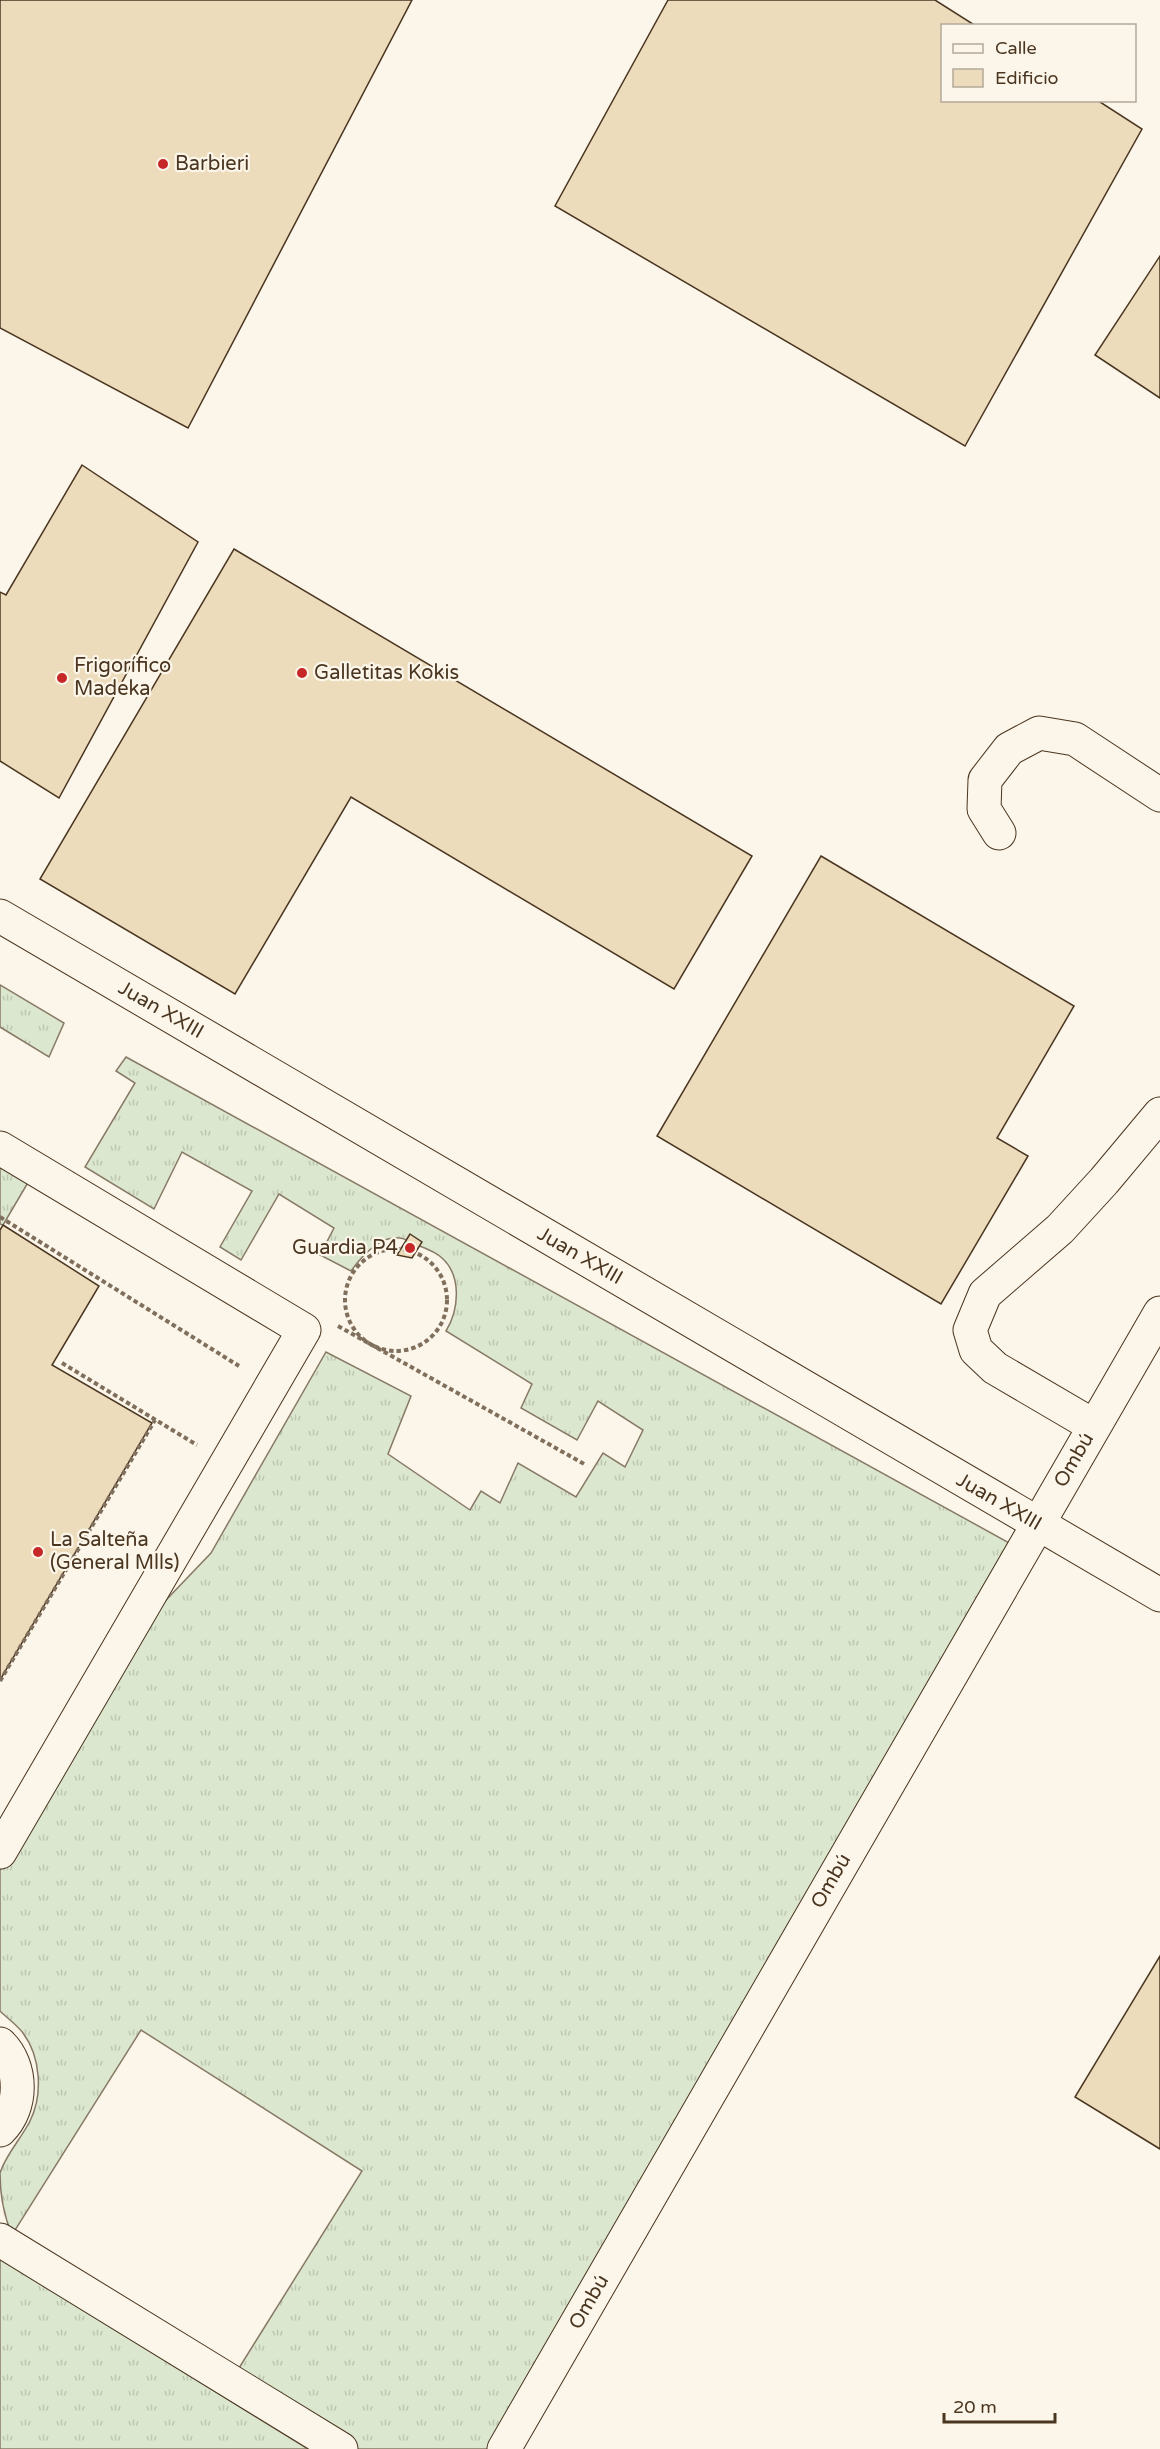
<svg xmlns="http://www.w3.org/2000/svg" width="1160" height="2449" font-family="'Varela Round',sans-serif">
	<style>
		.grass { fill: url(#grass-tufts); stroke: #887966; stroke-width: 1.5 }
		.building { fill: #ecdcbc; stroke: #4a3520; stroke-width: 1.5 }
		.lines { fill: none; stroke-linecap: round; stroke-linejoin: round }
		.minor-casing { stroke: #4a3520; stroke-width: 35 }
		.path { stroke: #7f6f5c; stroke-width: 4; stroke-dasharray: 4.5 3; stroke-linecap: butt }
		.minor { stroke: #fbf6e9; stroke-width: 33 }
		.poi-dot { fill: #c62828; stroke: #fbf6e9; stroke-width: 2 }
		.labels { text-anchor: middle; dominant-baseline: central; stroke-width: 4.5; stroke-linejoin: round; paint-order: stroke }
		.poi-label { font-size: 20px; fill: #4a3520; stroke: #fbf6e9; text-anchor: start }
		.street-label { font-size: 20px; fill: #4a3520; stroke: #fbf6e9 }
	</style>
	<defs>
		<pattern id="grass-tufts" width="24" height="20" patternUnits="userSpaceOnUse" patternTransform="scale(1.5)"><rect width="24" height="20" fill="#dce7d0"/><path d="M3 7l-1-3M5 7V3M7 7l1-3M15 17l-1-3M17 17v-4M19 17l1-3" fill="none" stroke="#bec7b2"/></pattern>
	</defs>
	<rect width="100%" height="100%" fill="#fbf6e9"/>
	<g class="grass">
		<polygon points="0,985 64,1023 49,1057 0,1027"/>
		<path d="M126 1057 1022 1550 504 2449H347L234 2376 362 2171 141 2030 12 2235C4 2216 0 2194 0 2173 6 2154 21 2139 30 2121 43 2095 41 2057 23 2033 17 2025 7 2018 0 2011V1870L146 1621 211 1553 326 1352 411 1396 388 1454 470 1510 481 1491 500 1503 518 1463 576 1497 603 1453 625 1467 643 1430 598 1401 577 1440 521 1408 532 1384 446 1331C459 1310 462 1276 442 1258 436 1252 425 1248 417 1245 412 1243 405 1238 399 1238 379 1236 362 1256 351 1271L320 1255 334 1228 279 1194 241 1260 220 1247 252 1191 182 1152 154 1209 85 1167 135 1083 116 1071Z"/>
		<polygon points="0,1148 36,1169 3,1225 0,1224"/>
		<polygon points="0,2258 308,2449 0,2449"/>
	</g>
	<g class="building">
		<polygon points="0,0 412,0 188,428 0,328"/>
		<polygon points="668,0 935,0 976,26 942,26 942,100 1097,100 1142,129 965,446 555,206"/>
		<polygon points="1160,256 1160,398 1095,355"/>
		<polygon points="82,465 198,542 59,798 0,761 0,592 6,595"/>
		<polygon points="234,549 752,856 674,989 351,797 235,994 40,879"/>
		<polygon points="821,856 1074,1006 997,1138 1028,1156 941,1304 657,1136"/>
		<polygon points="3,1225 99,1286 52,1365 152,1423 0,1680 0,1230"/>
		<polygon points="410,1234 422,1242 412,1258 397,1255"/>
		<polygon points="1160,1956 1160,2149 1075,2097"/>
	</g>
	<g class="lines">
		<defs>
			<g id="minor">
				<polyline points="999,833 984,809 985,780 1009,749 1039,733 1075,739 1160,795"/>
				<polyline points="0,916 1160,1595"/>
				<polyline points="0,1148 304,1330 0,1852"/>
				<polyline points="1094,1426 995,1368 976,1350 970,1330 985,1294 1060,1229 1104,1181 1160,1114"/>
				<path d="M0 2044C23 2066 23 2108 0 2130"/>
				<polyline points="0,2240 341,2449"/>
				<polyline points="504,2449 1160,1313"/>
			</g>
		</defs>
		<use href="#minor" class="minor-casing"/>
		<g class="path">
			<polyline points="0,1217 239,1366"/>
			<circle cx="396" cy="1300" r="51"/>
			<polyline points="338,1326 586,1465"/>
			<polyline points="62,1363 197,1445"/>
			<polyline points="0,1681 155,1420"/>
		</g>
		<use href="#minor" class="minor"/>
	</g>
	<g class="poi-dot">
		<circle cx="163" cy="164" r="6"/>
		<circle cx="302" cy="673" r="6"/>
		<circle cx="62" cy="678" r="6"/>
		<circle cx="410" cy="1248" r="6"/>
		<circle cx="38" cy="1552" r="6"/>
	</g>
	<g class="labels">
		<g class="poi-label">
			<text x="175" y="164">Barbieri</text>
			<text x="74" y="666">Frigorífico<tspan x="74" dy="23">Madeka</tspan></text>
			<text x="314" y="673">Galletitas Kokis</text>
			<text x="398" y="1248" text-anchor="end">Guardia P4</text>
			<text x="50" y="1540">La Salteña<tspan x="50" dy="23">(General Mlls)</tspan></text>
		</g>
		<g class="street-label">
			<text transform="translate(161 1010) rotate(30)">Juan XXIII</text>
			<text transform="translate(580 1256) rotate(30)">Juan XXIII</text>
			<text transform="translate(1074 1460) rotate(-60)">Ombú</text>
			<text transform="translate(999 1502) rotate(30)">Juan XXIII</text>
			<text transform="translate(831 1881) rotate(-60)">Ombú</text>
			<text transform="translate(589 2302) rotate(-60)">Ombú</text>
		</g>
	</g>
	<rect x="941" y="24" width="195" height="78" fill="#fbf6e9" stroke="#b4a999" stroke-width="1.5"/>
	<rect x="953" y="44" width="30" height="9" fill="#fbf6e9" stroke="#b4a999" stroke-width="1.5"/>
	<text x="995" y="54" font-size="18" fill="#4a3520">Calle</text>
	<rect x="953" y="69" width="30" height="18" fill="#ecdcbc" stroke="#b4a999" stroke-width="1.5"/>
	<text x="995" y="84" font-size="18" fill="#4a3520">Edificio</text>
	<path d="M944 2413v9h111v-9" fill="none" stroke="#4a3520" stroke-width="3"/>
	<text x="953" y="2413" font-size="18" fill="#4a3520" stroke="#fbf6e9" stroke-width="4.5" paint-order="stroke">20 m</text>
</svg>
